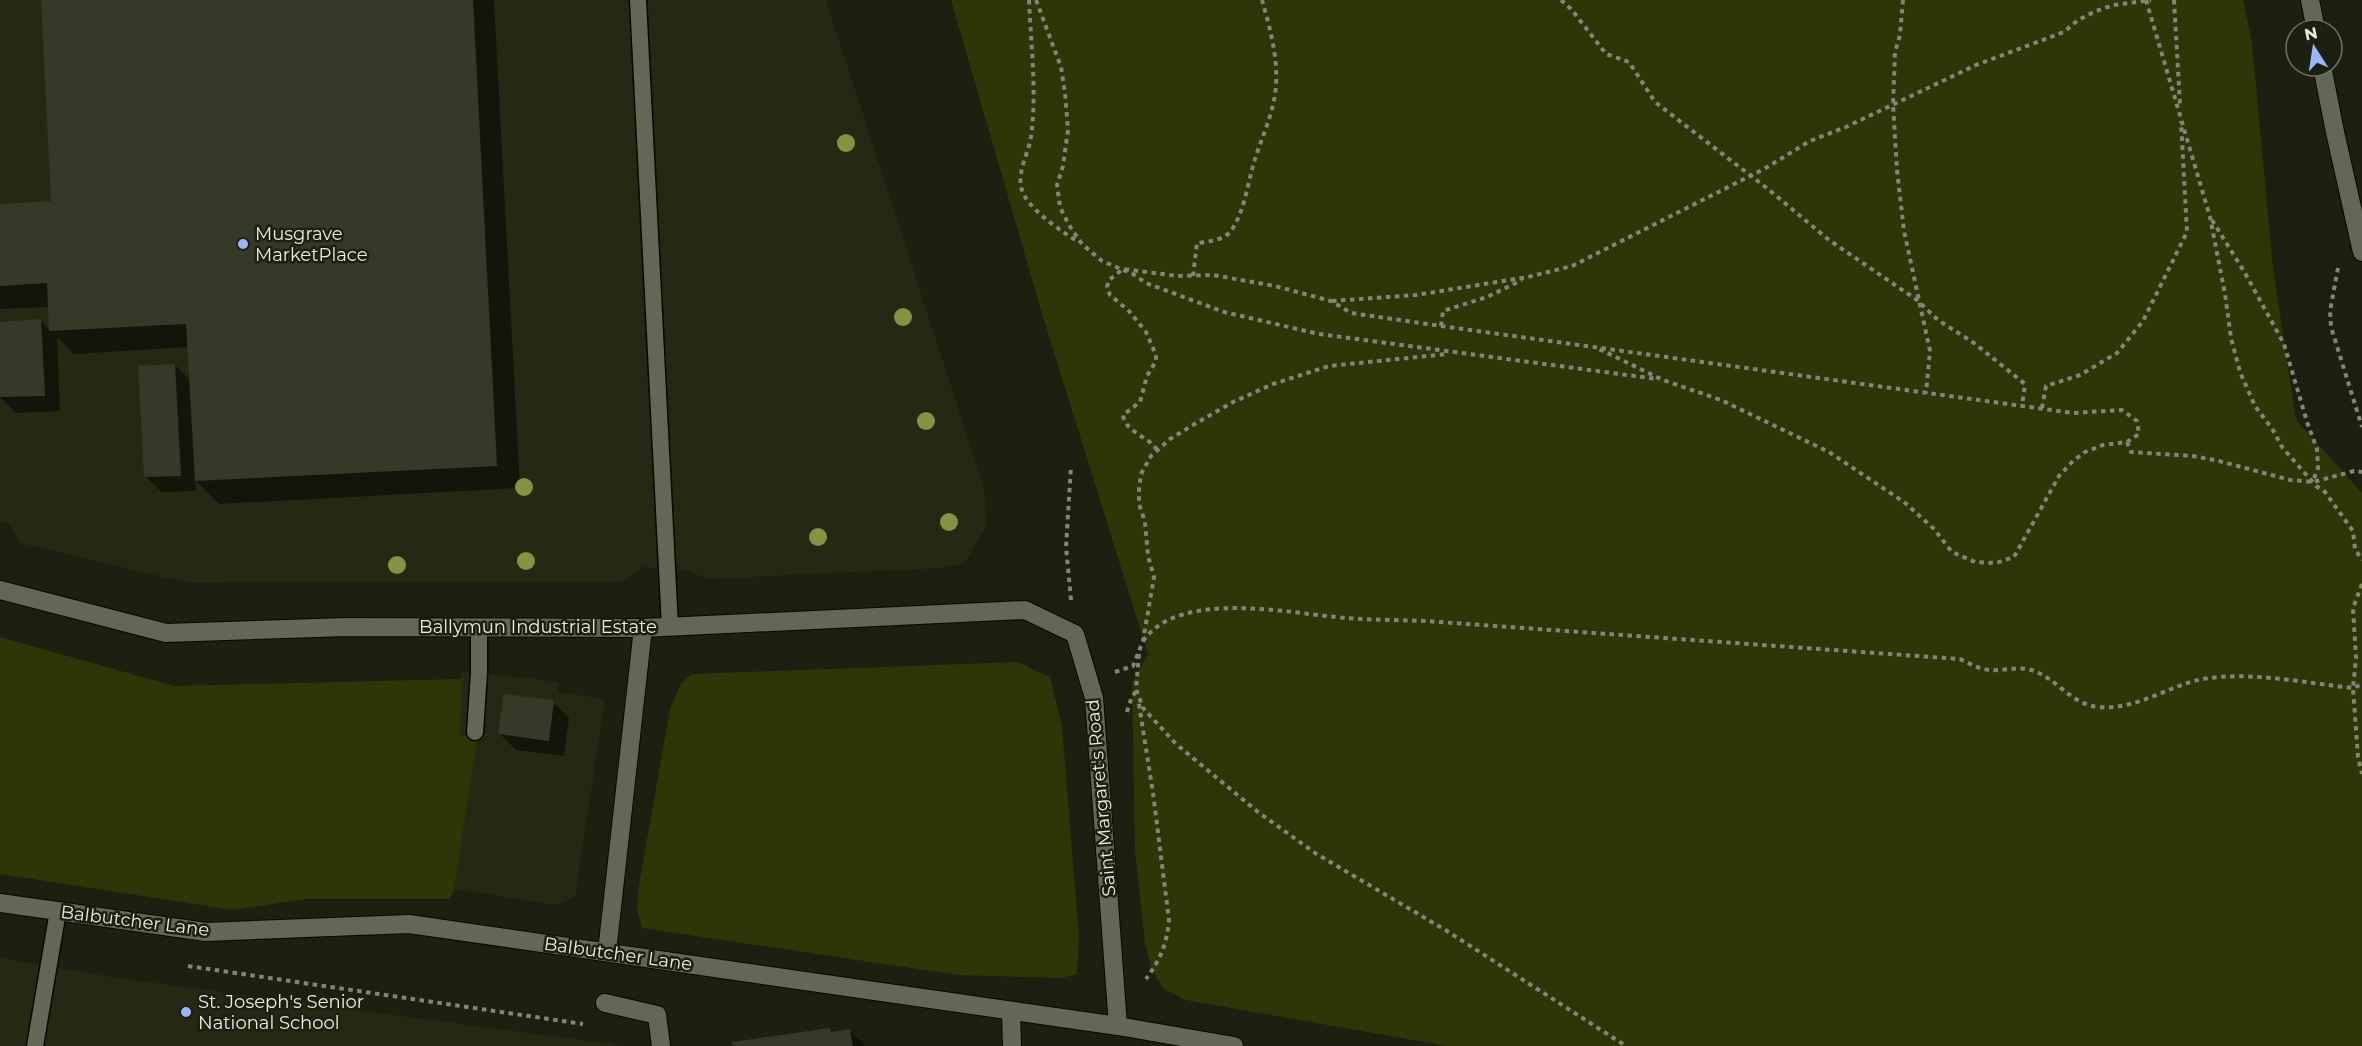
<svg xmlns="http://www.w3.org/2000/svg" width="2362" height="1046" font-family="Montserrat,sans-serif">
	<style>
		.built { fill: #252913 }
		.green { fill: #2f3507 }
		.shadow { fill: #0007 }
		.building { fill: #353928 }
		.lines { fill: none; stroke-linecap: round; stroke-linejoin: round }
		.service-casing { stroke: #070901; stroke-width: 19 }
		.minor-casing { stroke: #070901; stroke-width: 20 }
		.tertiary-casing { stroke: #070901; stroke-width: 20 }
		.secondary-casing { stroke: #070901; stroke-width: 20 }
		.path { stroke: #828578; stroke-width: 4; stroke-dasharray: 4.5 4.5; stroke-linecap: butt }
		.service { stroke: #636755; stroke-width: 16 }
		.minor { stroke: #636755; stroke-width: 18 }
		.tertiary { stroke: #636755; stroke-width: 18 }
		.secondary { stroke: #636755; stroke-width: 18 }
		.tree { fill: #859244 }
		.poi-dot { fill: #99b5fd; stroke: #1d2010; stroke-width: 2 }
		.labels { text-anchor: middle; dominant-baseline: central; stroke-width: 5; stroke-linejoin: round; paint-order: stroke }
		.poi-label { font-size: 18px; fill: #e9ece1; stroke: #1d2010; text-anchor: start }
		.street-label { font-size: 18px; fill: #e9ece1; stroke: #1d2010 }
	</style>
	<rect width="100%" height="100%" fill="#1d2010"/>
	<g class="built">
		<polygon points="0,0 826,0 984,488 987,525 964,564 940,568 706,579 689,570 643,567 620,582 189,583 20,543 9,523 0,521"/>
		<polygon points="461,671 559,682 558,692 605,699 575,897 556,905 454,889 478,738 460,735"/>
		<polygon points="0,958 117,978 625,1046 0,1046"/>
	</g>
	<g class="green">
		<polygon points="951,0 2243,0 2252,43 2273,268 2296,420 2362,493 2362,1046 1447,1046 1186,1000 1164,989 1152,970 1145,943 1135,851 1132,683 1148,654 1043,317"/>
		<polygon points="0,637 174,686 462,679 460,735 478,737 454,889 450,899 305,899 233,910 0,874"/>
		<polygon points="1017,662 1050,677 1062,727 1079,937 1077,974 1061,978 958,975 642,928 637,908 639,885 670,709 681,683 692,674"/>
	</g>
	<g class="shadow">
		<polygon points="42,0 494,0 520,488 219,504 195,480 196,491 162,492 146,477 175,365 191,381 189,347 74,354 57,337 60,411 16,413 0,397 0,323 41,321 51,331 49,307 0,309 0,206 53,202"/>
		<polygon points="553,702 569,718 564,756 516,750 500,734"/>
		<polygon points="830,1030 833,1033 849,1030 865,1046 734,1046"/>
	</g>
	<g class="building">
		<polygon points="41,0 473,0 497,466 195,481 186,324 49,331 47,283 0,286 0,204 51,201"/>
		<polygon points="41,319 45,396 0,397 0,322"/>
		<polygon points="175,364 181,476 144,477 138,366"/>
		<polygon points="504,694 554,700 549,741 498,734"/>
		<polygon points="830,1028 831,1032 850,1029 853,1046 733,1046 732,1042"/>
	</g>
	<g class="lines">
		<defs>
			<g id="service">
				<polyline points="638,0 670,627"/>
				<polyline points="475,732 479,673 479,628"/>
				<polyline points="35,1046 58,911"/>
			</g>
			<g id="minor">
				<polyline points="0,590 166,633 347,627 643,628 1025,610 1075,634 1094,698 1118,1026"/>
				<polyline points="607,952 643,628"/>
				<polyline points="605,1003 657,1015 661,1046"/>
				<polyline points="1011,1012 1012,1046"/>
			</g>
			<polyline id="tertiary" points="0,903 206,932 409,924 1118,1026 1234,1046"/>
			<g id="secondary">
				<polyline points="2310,0 2316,30"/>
				<polyline points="2322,66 2335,132 2362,252"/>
			</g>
		</defs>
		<use href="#service" class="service-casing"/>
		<use href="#minor" class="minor-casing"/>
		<use href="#tertiary" class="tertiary-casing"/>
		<use href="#secondary" class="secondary-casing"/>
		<g class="path">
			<path d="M1029 0C1031 46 1037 92 1031 137 1028 156 1014 176 1024 195 1033 212 1062 232 1079 242"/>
			<polyline points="1036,0 1061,67 1065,93 1068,130 1063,166 1057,185 1060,207 1069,225 1082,244 1102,261 1133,274 1146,283 1224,312 1319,334 1657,379"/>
			<polyline points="1561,0 1572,10 1606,54 1629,62 1655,102 1768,189 1829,240 1917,300 1938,320 1974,343 2025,384 2022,406"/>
			<polyline points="1903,0 1900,35 1895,52 1893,104 1897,170 1904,231 1930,351 1926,393"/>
			<polyline points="2146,0 2210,217 2225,294 2231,338 2240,372 2255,406 2273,430 2282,447 2316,486 2325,492 2353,531 2355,549 2362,560"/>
			<polyline points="2174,0 2180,104"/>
			<polyline points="2212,220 2245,273 2284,344 2307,422 2317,449 2318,468 2313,481"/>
			<polyline points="2338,268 2330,311 2331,327 2362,427"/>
			<path d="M1193 276 1197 243C1208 242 1224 240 1231 231 1244 212 1247 187 1253 166 1260 140 1274 114 1276 86 1278 57 1270 28 1262 0"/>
			<polyline points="1332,301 1416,295 1528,277 1572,266 1764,169 1810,141 1846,127 1976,65 2064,32 2078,20 2096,11 2114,5 2151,0"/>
			<polyline points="1441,326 1443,311 1487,297 1522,280"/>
			<polyline points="2042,408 2046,386 2080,375 2117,353 2143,321 2187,232 2181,121"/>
			<polyline points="2127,442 2131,452 2193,456 2219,461 2290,480 2313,482 2354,471 2362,472"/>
			<path d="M1157 450C1147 435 1126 433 1123 415L1140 402 1147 376 1156 361V355L1146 332 1129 311 1110 295 1107 287 1109 280 1123 269 1178 276 1213 275 1275 286 1331 301 1351 313 1441 326 2073 413 2122 410 2137 421 2139 434 2127 442 2103 445 2085 452 2073 461 2059 476 2014 557 1996 563 1975 562 1952 552 1934 529 1904 502 1829 452 1721 400 1663 380 1595 347"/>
			<polyline points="2362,584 2353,608 2356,658 2353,688 2358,757 2362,774"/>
			<polyline points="1071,600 1066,547 1071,466"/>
			<path d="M1143 641C1180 588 1292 614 1346 618 1372 620 1399 620 1425 621L1960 659C1970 664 1979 669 1990 670 2002 671 2015 667 2027 669 2054 674 2069 704 2098 707 2134 710 2162 690 2194 681 2242 669 2304 683 2353 688L2362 684"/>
			<polyline points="1139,654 1136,689 1143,708 1176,744 1258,812 1315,853 1447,931 1626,1046"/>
			<polyline points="1115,672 1133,666 1143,641 1154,577 1148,556 1145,522 1139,504 1139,489 1141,474 1151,456 1170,439 1198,422 1233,402 1273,384 1329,366 1447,354"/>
			<path d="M1139 704 1153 793 1169 920C1167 944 1160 960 1146 979"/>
			<polyline points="1127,712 1132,696 1136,692"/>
			<polyline points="188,966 583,1024"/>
		</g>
		<use href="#service" class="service"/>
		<use href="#minor" class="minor"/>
		<use href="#tertiary" class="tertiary"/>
		<use href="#secondary" class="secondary"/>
	</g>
	<g class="tree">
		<circle cx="846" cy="143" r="9"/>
		<circle cx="903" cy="317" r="9"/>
		<circle cx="926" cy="421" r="9"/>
		<circle cx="524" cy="487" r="9"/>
		<circle cx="949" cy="522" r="9"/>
		<circle cx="818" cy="537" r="9"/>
		<circle cx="526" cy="561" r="9"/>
		<circle cx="397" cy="565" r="9"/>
	</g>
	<g class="poi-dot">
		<circle cx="243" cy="244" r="6"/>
		<circle cx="186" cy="1012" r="6"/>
	</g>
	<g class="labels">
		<g class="poi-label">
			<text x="255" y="234">Musgrave<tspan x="255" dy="21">MarketPlace</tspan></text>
			<text x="198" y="1002">St. Joseph's Senior<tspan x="198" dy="21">National School</tspan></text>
		</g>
		<g class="street-label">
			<text x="538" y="627">Ballymun Industrial Estate</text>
			<text transform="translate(1101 798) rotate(-95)">Saint Margaret's Road</text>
			<text transform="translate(135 921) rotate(7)">Balbutcher Lane</text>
			<text transform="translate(618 954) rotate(8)">Balbutcher Lane</text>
		</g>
	</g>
	<g transform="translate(2314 48) rotate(348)"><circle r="28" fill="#1d2010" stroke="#6f7264" stroke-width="1.5"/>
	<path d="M0-4.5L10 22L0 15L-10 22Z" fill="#99b5fd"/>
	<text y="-9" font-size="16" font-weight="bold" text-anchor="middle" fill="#e9ece1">N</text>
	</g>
</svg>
